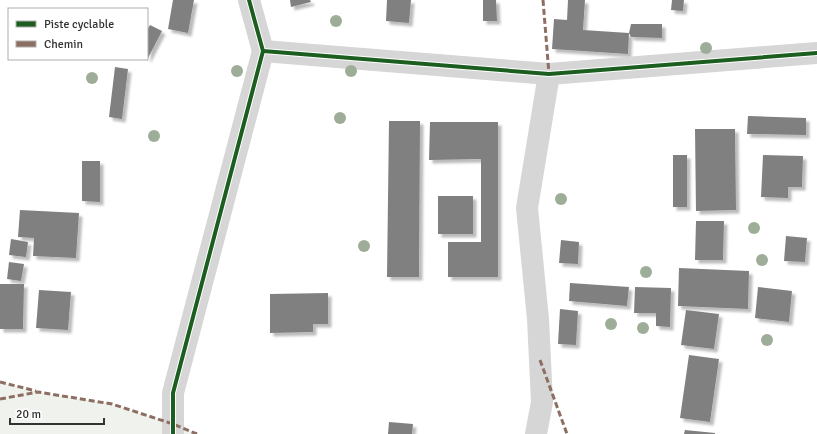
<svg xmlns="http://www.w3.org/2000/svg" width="817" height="434" font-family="Signika,sans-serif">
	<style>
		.green { fill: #f0f3ed }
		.building { fill: #808080; filter: url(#shadow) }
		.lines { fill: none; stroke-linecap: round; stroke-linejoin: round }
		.minor { stroke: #d6d6d6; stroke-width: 22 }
		.quiet { stroke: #8d6e63; stroke-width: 3; stroke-dasharray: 6 3; stroke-linecap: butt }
		.cycleway-casing { stroke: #fff; stroke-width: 6 }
		.cycleway { stroke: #1b5e20; stroke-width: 4 }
		.tree { fill: #9ead98 }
	</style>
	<defs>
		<filter id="shadow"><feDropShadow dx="3.5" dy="3.5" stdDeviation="1" flood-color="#0004"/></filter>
	</defs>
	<rect width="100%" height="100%" fill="#fff"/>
	<polygon class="green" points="0,382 38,392 112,404 173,424 197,434 0,434"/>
	<g class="building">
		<polygon points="173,0 194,0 188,33 168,29"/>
		<polygon points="290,0 310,0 311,2 291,7"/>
		<polygon points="387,0 411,0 409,23 386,21"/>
		<polygon points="483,0 496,0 497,21 483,21"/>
		<polygon points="568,0 585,0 583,30 629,33 628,54 552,49 554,19 567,20"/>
		<polygon points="672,0 684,0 683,11 671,10"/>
		<polygon points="631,24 662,24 662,38 631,37 629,33"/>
		<polygon points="150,25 162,31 147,60 147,30"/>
		<polygon points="115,67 128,69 122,119 109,117"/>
		<polygon points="748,116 806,118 806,135 747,134"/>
		<polygon points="389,121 420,121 419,277 387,277"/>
		<polygon points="430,122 498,122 498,277 448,277 448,242 481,242 481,159 429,160"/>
		<polygon points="695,129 735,129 736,210 696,211"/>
		<rect x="673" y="155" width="14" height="52"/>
		<polygon points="763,155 803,156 802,187 788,187 788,198 761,197"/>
		<polygon points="82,161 100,161 100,202 82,201"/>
		<rect x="438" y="196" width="35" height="38"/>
		<polygon points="20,210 79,213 76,258 33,256 34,238 18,237"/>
		<polygon points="696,221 724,221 723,260 695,260"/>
		<polygon points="786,236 807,238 805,262 784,261"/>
		<polygon points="11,239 28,242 26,257 9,255"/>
		<polygon points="561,240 579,242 578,264 559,263"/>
		<polygon points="9,262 24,264 21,281 7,279"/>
		<polygon points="679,268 749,271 748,309 678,306"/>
		<polygon points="570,283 629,287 627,306 569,301"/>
		<polygon points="0,284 24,284 23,329 0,329"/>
		<polygon points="635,287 671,288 670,327 656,326 656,313 634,313"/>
		<polygon points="758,287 792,291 789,322 755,318"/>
		<polygon points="39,290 71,292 68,330 36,328"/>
		<polygon points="328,293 328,324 313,324 313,332 270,333 270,294"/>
		<polygon points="560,309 578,311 576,345 558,344"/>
		<polygon points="686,310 719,314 714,349 681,345"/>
		<polygon points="689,355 719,359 710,422 680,418"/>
		<polygon points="389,422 413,424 412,434 388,434"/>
		<polygon points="685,430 715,433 715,434 684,434"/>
	</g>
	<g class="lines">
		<g class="minor">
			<polyline points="263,51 549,74 817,53"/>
			<polyline points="173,434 173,393 263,51 249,0"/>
			<polyline points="536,434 542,402 538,319 527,208 549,74"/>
		</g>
		<g class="quiet">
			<polyline points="543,0 549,74"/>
			<polyline points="540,360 567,434"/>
			<polyline points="0,382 36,391"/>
			<polyline points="0,399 38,392 112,404 173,424 197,434"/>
		</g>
		<defs>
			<g id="cycleway">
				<polyline points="263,51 549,74 817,53"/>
				<polyline points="173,434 173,393 263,51 249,0"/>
			</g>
		</defs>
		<use href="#cycleway" class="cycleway-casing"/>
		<use href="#cycleway" class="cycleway"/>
	</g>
	<g class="tree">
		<circle cx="336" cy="21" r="6"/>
		<circle cx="706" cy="48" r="6"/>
		<circle cx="237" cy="71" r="6"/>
		<circle cx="351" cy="71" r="6"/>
		<circle cx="92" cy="78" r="6"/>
		<circle cx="340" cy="118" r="6"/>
		<circle cx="154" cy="136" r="6"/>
		<circle cx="561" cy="199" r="6"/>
		<circle cx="754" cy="228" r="6"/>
		<circle cx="364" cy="246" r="6"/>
		<circle cx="762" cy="260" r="6"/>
		<circle cx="646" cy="272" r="6"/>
		<circle cx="611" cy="324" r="6"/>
		<circle cx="643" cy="328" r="6"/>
		<circle cx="767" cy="340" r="6"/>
	</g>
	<rect x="8" y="8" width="140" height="52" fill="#ffffff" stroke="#adadad"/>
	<rect x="16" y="21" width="20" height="6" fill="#1b5e20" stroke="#adadad"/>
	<text x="44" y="28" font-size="12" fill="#323232">Piste cyclable</text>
	<rect x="16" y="41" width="20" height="6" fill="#8d6e63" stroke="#adadad"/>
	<text x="44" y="48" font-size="12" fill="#323232">Chemin</text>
	<path d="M10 418v6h94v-6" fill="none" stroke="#323232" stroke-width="2"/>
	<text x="16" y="418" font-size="12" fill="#323232" stroke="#ffffff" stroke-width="3" paint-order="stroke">20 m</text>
</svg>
